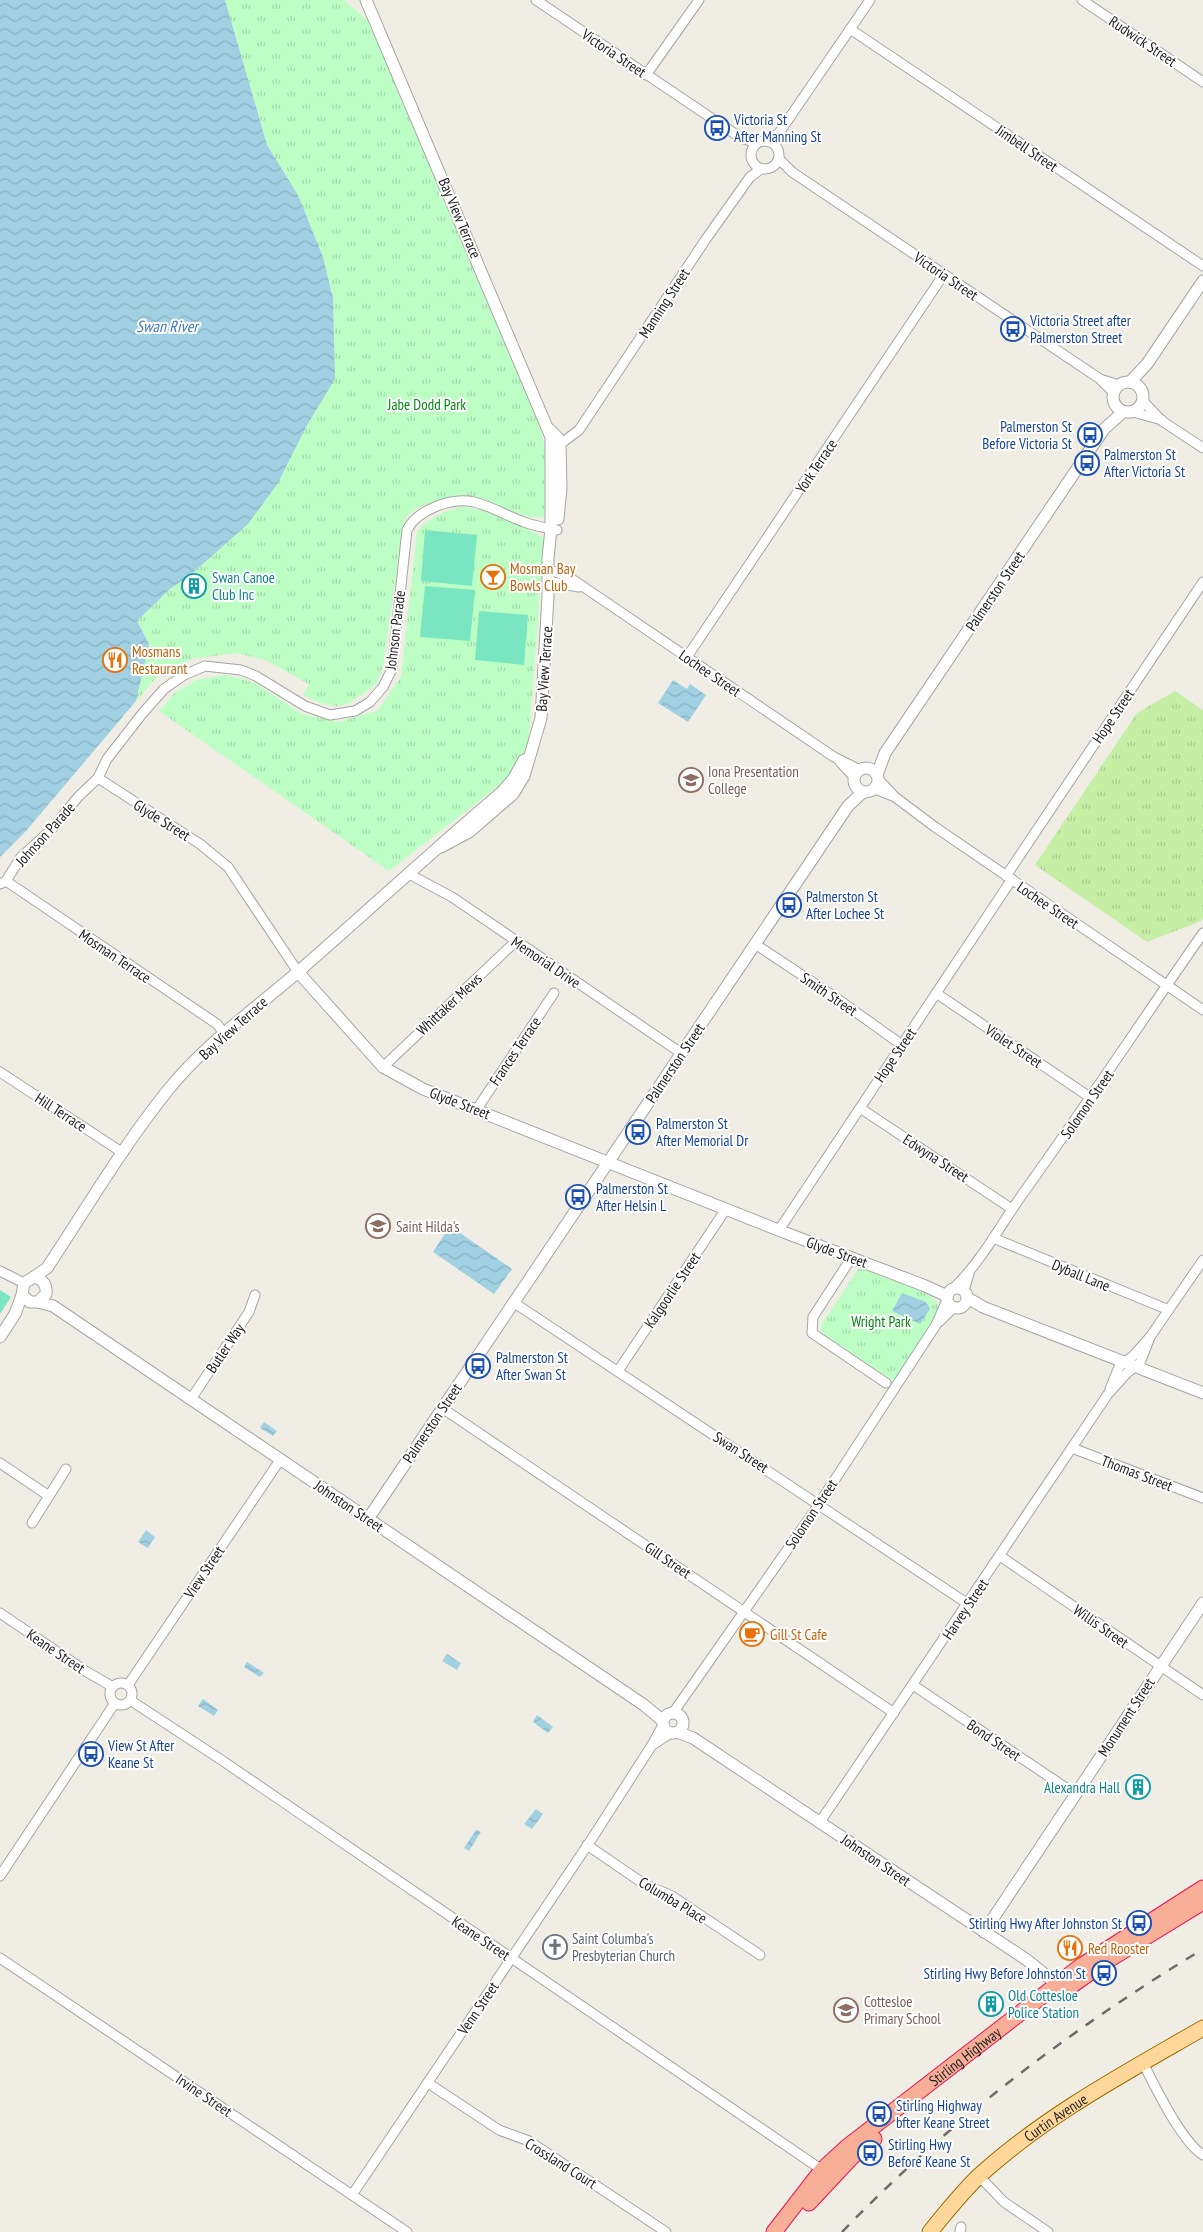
<svg xmlns="http://www.w3.org/2000/svg" width="1203" height="2232" font-family="'PT Sans Narrow',sans-serif">
	<style>
		.grass { fill: url(#grass-tufts) }
		.park { fill: url(#park-tufts) }
		.pitch { fill: #7ae6c1 }
		.water { fill: url(#water-waves) }
		.lines { fill: none; stroke-linecap: round; stroke-linejoin: round }
		.minor-casing { stroke: #a5a5a5; stroke-width: 11 }
		.tertiary-casing { stroke: #a5a5a5; stroke-width: 13 }
		.primary-casing { stroke: #996c00; stroke-width: 17 }
		.trunk-casing { stroke: #ea1455; stroke-width: 17 }
		.minor { stroke: #fff; stroke-width: 9 }
		.tertiary { stroke: #fff; stroke-width: 11 }
		.primary { stroke: #ffd79a; stroke-width: 15 }
		.trunk { stroke: #f6ae97; stroke-width: 15 }
		.rail { stroke: #6c6c6c; stroke-width: 2.5; stroke-dasharray: 10 10; stroke-linecap: butt }
		.labels { text-anchor: middle; dominant-baseline: central; stroke-width: 4; stroke-linejoin: round; paint-order: stroke }
		.street-label { font-size: 15px; fill: #1e1e1e; stroke: #fff }
		.transit-label { font-size: 15px; fill: #164399; stroke: #fff; text-anchor: start }
		.park-label { font-size: 15px; fill: #028712; stroke: #fff }
		.food-label { font-size: 15px; fill: #c56008; stroke: #fff; text-anchor: start }
		.culture-label { font-size: 15px; fill: #0d838f; stroke: #fff; text-anchor: start }
		.education-label { font-size: 15px; fill: #785e54; stroke: #fff; text-anchor: start }
		.worship-label { font-size: 15px; fill: #5b616d; stroke: #fff; text-anchor: start }
		.water-label { font-size: 16px; font-style: italic; fill: #4278b7; stroke: #fff }
	</style>
	<defs>
		<pattern id="grass-tufts" width="24" height="20" patternUnits="userSpaceOnUse" patternTransform="scale(1.25)"><rect width="24" height="20" fill="#c6efa5"/><path d="M3 7l-1-3M5 7V3M7 7l1-3M15 17l-1-3M17 17v-4M19 17l1-3" fill="none" stroke="#aacc8e"/></pattern>
		<pattern id="park-tufts" width="24" height="20" patternUnits="userSpaceOnUse" patternTransform="scale(1.25)"><rect width="24" height="20" fill="#bdfec4"/><path d="M3 7l-1-3M5 7V3M7 7l1-3M15 17l-1-3M17 17v-4M19 17l1-3" fill="none" stroke="#a2d9a8"/></pattern>
		<pattern id="water-waves" width="16" height="10" patternUnits="userSpaceOnUse" patternTransform="scale(1.25)"><rect width="16" height="10" fill="#a0d0e2"/><path d="M0 5q4-4 8 0t8 0" fill="none" stroke="#89b2c1"/></pattern>
	</defs>
	<rect width="100%" height="100%" fill="#f0ede4"/>
	<polygon class="grass" points="1175,691 1203,710 1203,919 1201,921 1147,942 1035,865 1137,713"/>
	<g class="park">
		<path d="M225 0H344L368 21 509 355 537 414 544 445 548 474V515C527 525 494 499 471 496 458 494 441 499 429 503 416 508 409 512 403 524L383 666 376 684 350 703 337 706 323 704 303 695 309 684 265 660 236 653 191 659 156 678 136 701 149 644 137 621 170 589 195 571 248 524 278 483 306 427 335 379 333 298 323 257 298 195 267 145Z"/>
		<path d="M465 507C493 511 519 524 544 538L528 749 516 772 389 871 159 711 176 692 196 680 227 675 255 683 302 714 339 722 377 711 401 677 417 531C432 516 444 510 465 507Z"/>
		<polygon points="859,1268 931,1294 939,1307 936,1316 893,1381 822,1333 821,1325"/>
	</g>
	<g class="pitch">
		<polygon points="425,530 477,535 472,586 421,581"/>
		<polygon points="425,586 475,590 470,641 420,637"/>
		<polygon points="479,611 528,615 524,665 475,660"/>
		<polygon points="0,1290 11,1297 0,1314"/>
	</g>
	<g class="water">
		<polygon points="0,0 225,0 267,145 298,195 323,257 333,298 335,379 306,427 278,483 248,524 195,571 170,589 137,621 149,644 136,701 26,831 0,857"/>
		<polygon points="673,680 687,689 690,684 706,695 688,722 658,703"/>
		<polygon points="450,1226 512,1269 494,1294 433,1252"/>
		<polygon points="902,1293 926,1302 930,1309 920,1324 892,1311"/>
		<polygon points="264,1422 277,1431 273,1436 260,1428"/>
		<polygon points="146,1530 155,1537 148,1548 138,1542"/>
		<polygon points="447,1654 461,1663 457,1670 442,1661"/>
		<polygon points="247,1662 264,1673 260,1677 244,1667"/>
		<polygon points="203,1699 218,1710 214,1716 198,1706"/>
		<polygon points="537,1715 553,1727 548,1733 533,1722"/>
		<polygon points="536,1809 543,1814 532,1829 524,1824"/>
		<polygon points="476,1830 481,1832 469,1851 464,1848"/>
	</g>
	<g class="lines">
		<defs>
			<g id="minor">
				<polyline points="536,0 741,138 757,143"/>
				<polyline points="1082,0 1203,82"/>
				<polyline points="850,29 1203,266"/>
				<polyline points="646,75 699,0"/>
				<circle cx="765" cy="155" r="14"/>
				<polyline points="767,141 779,133 870,0"/>
				<polyline points="779,159 792,172 1100,379 1113,392"/>
				<polyline points="1103,380 1119,385"/>
				<polyline points="1143,401 1162,421 1203,448"/>
				<polyline points="1133,412 1162,420"/>
				<polyline points="555,448 579,430 706,239 750,177 761,169"/>
				<polyline points="547,569 569,577 834,757 860,770"/>
				<polyline points="547,581 579,587"/>
				<polyline points="687,657 944,274"/>
				<polyline points="840,762 854,777"/>
				<polyline points="98,778 200,844 228,867 298,972"/>
				<polyline points="878,779 895,797 935,827 1203,1010"/>
				<polyline points="875,789 893,796"/>
				<polyline points="409,874 452,897 681,1053"/>
				<polyline points="1006,876 1203,582"/>
				<polyline points="6,881 217,1024 223,1032"/>
				<path d="M0 884 6 881 21 857 52 829 78 797 98 778 107 759 142 714 164 689 184 675 205 666 241 670 256 676 305 706 330 715 355 711 370 702 383 687 392 669 407 530C417 510 451 497 474 502 491 506 507 516 524 522 534 526 546 528 557 530"/>
				<polyline points="755,944 832,995 902,1045"/>
				<polyline points="936,993 1091,1098"/>
				<polyline points="383,1067 515,942"/>
				<polyline points="0,1072 123,1153"/>
				<polyline points="860,1108 1012,1209"/>
				<polyline points="477,1109 554,993"/>
				<polyline points="779,1230 1012,879"/>
				<polyline points="993,1238 1169,1310"/>
				<polyline points="852,1257 813,1317 812,1333 886,1383"/>
				<polyline points="0,1271 24,1283"/>
				<path d="M955 1287C983 1259 1001 1224 1024 1192 1085 1107 1143 1019 1203 933"/>
				<polyline points="964,1290 969,1274"/>
				<polyline points="513,1302 968,1604"/>
				<polyline points="940,1321 953,1308"/>
				<polyline points="618,1371 726,1209"/>
				<polyline points="1110,1389 1119,1367 1134,1355 1150,1337 1203,1260"/>
				<polyline points="191,1399 249,1312 255,1295"/>
				<polyline points="442,1408 894,1713"/>
				<polyline points="1072,1448 1203,1498"/>
				<polyline points="0,1463 49,1496"/>
				<polyline points="32,1523 66,1469"/>
				<polyline points="1000,1556 1203,1695"/>
				<polyline points="0,1613 87,1672 113,1687"/>
				<circle cx="121" cy="1694" r="11"/>
				<polyline points="128,1685 280,1460"/>
				<polyline points="913,1685 1075,1794"/>
				<polyline points="130,1700 220,1759 825,2172"/>
				<polyline points="673,1713 813,1513 936,1325 947,1300"/>
				<polyline points="654,1744 671,1733"/>
				<polyline points="820,1822 1108,1394 1127,1373 1140,1363 1150,1337"/>
				<polyline points="587,1845 644,1884 672,1896 760,1955"/>
				<polyline points="0,1876 115,1703"/>
				<polyline points="0,1958 407,2232"/>
				<path d="M1143 2063C1156 2088 1181 2141 1203 2155"/>
				<polyline points="428,2083 499,2130 529,2141 666,2232"/>
				<polyline points="979,2176 1004,2202 1048,2232"/>
				<polyline points="352,2195 591,1840 652,1745 663,1725"/>
				<polyline points="960,2232 961,2227"/>
			</g>
			<g id="tertiary">
				<polyline points="366,0 551,437 551,529 548,558 548,596 541,718 524,776 513,794 469,832 441,847"/>
				<circle cx="1128" cy="397" r="15"/>
				<polyline points="1130,382 1147,364 1203,281"/>
				<polyline points="549,429 558,438 560,445 561,488 558,519"/>
				<circle cx="866" cy="780" r="12"/>
				<polyline points="877,775 885,753 1104,429 1123,412"/>
				<polyline points="298,972 383,1067 423,1089 786,1233 923,1285 947,1296"/>
				<path d="M34 1277 47 1268C86 1209 123 1146 168 1090 206 1043 254 1010 299 971 367 912 432 851 501 793L514 778 524 760"/>
				<circle cx="957" cy="1298" r="10"/>
				<polyline points="968,1298 983,1307 1203,1393"/>
				<polyline points="38,1302 53,1306 644,1705 663,1721"/>
				<path d="M0 1337 15 1314 22 1295 24 1283 34 1277C43 1279 47 1285 46 1294L38 1302H30L22 1295"/>
				<polyline points="368,1519 848,806 863,792"/>
				<circle cx="673" cy="1723" r="10"/>
				<polyline points="677,1732 693,1738 1027,1960 1057,1984"/>
				<polyline points="984,1932 1203,1603"/>
			</g>
			<g id="primary">
				<path id="s1" d="M930 2232C946 2212 962 2192 980 2175 1046 2115 1127 2072 1203 2028"/>
			</g>
			<g id="trunk">
				<polyline points="1064,1991 1105,1962 1203,1902"/>
				<polyline points="809,2203 852,2157 874,2139"/>
				<path id="s2" d="M774 2232 822 2170 847 2147 1081 1966 1203 1888"/>
			</g>
		</defs>
		<use href="#minor" class="minor-casing"/>
		<use href="#tertiary" class="tertiary-casing"/>
		<use href="#primary" class="primary-casing"/>
		<use href="#trunk" class="trunk-casing"/>
		<use href="#minor" class="minor"/>
		<use href="#tertiary" class="tertiary"/>
		<use href="#primary" class="primary"/>
		<use href="#trunk" class="trunk"/>
		<path class="rail" d="M842 2232C949 2121 1071 2029 1203 1949"/>
	</g>
	<defs>
		<symbol id="bus-ring" viewBox="-11 -11 22 22"><circle r="9.5" fill="#fff" stroke="#1a4fb4" stroke-width="1.5"/><path d="M-5-6H5V4H4V6H2V4H-2V6H-4V4H-5ZM-3.5-4V0h7V-4ZM-3.5 1.2v1.5H-2V1.2ZM2 1.2v1.5H3.5V1.2Z" fill="#1a4fb4"/></symbol>
		<symbol id="bar-ring" viewBox="-11 -11 22 22"><circle r="9.5" fill="#fff" stroke="#e8710a" stroke-width="1.5"/><path d="M-6-5H6L.8 .8V4.5H3.5V6h-7V4.5H-.8V.8Z" fill="#e8710a"/></symbol>
		<symbol id="building-ring" viewBox="-11 -11 22 22"><circle r="9.5" fill="#fff" stroke="#0f9aa8" stroke-width="1.5"/><path d="M-4-6H4V6H1V3H-1V6H-4ZM-2.5-4.3h1.7v1.8h-1.7ZM.8-4.3h1.7v1.8H.8ZM-2.5-1h1.7V.8h-1.7ZM.8-1h1.7V.8H.8Z" fill="#0f9aa8"/></symbol>
		<symbol id="restaurant-ring" viewBox="-11 -11 22 22"><circle r="9.5" fill="#fff" stroke="#e8710a" stroke-width="1.5"/><path d="M-5-6h1v4h1v-4h1v4h1v-4h1v5L-1.5 .5V6h-2V.5L-5-1ZM5-6V6H3V1.5H1.5Q1.5-4 5-6Z" fill="#e8710a"/></symbol>
		<symbol id="school-ring" viewBox="-11 -11 22 22"><circle r="9.5" fill="#fff" stroke="#8d6e63" stroke-width="1.5"/><path d="M0-5L7-2L0 1L-7-2ZM-4 1L0 2.5L4 1V4Q0 6-4 4Z" fill="#8d6e63"/></symbol>
		<symbol id="cafe-ring" viewBox="-11 -11 22 22"><circle r="9.5" fill="#fff" stroke="#e8710a" stroke-width="1.5"/><path d="M-5.5-4.5H6V0H3Q3 3.5 0 3.5H-2.5Q-5.5 3.5-5.5 0ZM3-3.2v2h1.7v-2ZM-6 4.5H4V6H-6Z" fill="#e8710a"/></symbol>
		<symbol id="church-ring" viewBox="-11 -11 22 22"><circle r="9.5" fill="#fff" stroke="#6b7280" stroke-width="1.5"/><path d="M-1.2-6h2.4v3.5h3.3v2.4h-3.3V6h-2.4V-.1h-3.3v-2.4h3.3Z" fill="#6b7280"/></symbol>
	</defs>
	<g fill-rule="evenodd">
		<use href="#bus-ring" x="703" y="114" width="28" height="28"/>
		<use href="#bus-ring" x="999" y="315" width="28" height="28"/>
		<use href="#bus-ring" x="1076" y="421" width="28" height="28"/>
		<use href="#bus-ring" x="1073" y="449" width="28" height="28"/>
		<use href="#bar-ring" x="479" y="563" width="28" height="28"/>
		<use href="#building-ring" x="180" y="572" width="28" height="28"/>
		<use href="#restaurant-ring" x="101" y="646" width="28" height="28"/>
		<use href="#school-ring" x="677" y="766" width="28" height="28"/>
		<use href="#bus-ring" x="775" y="891" width="28" height="28"/>
		<use href="#bus-ring" x="624" y="1118" width="28" height="28"/>
		<use href="#bus-ring" x="564" y="1183" width="28" height="28"/>
		<use href="#school-ring" x="364" y="1212" width="28" height="28"/>
		<use href="#bus-ring" x="464" y="1352" width="28" height="28"/>
		<use href="#cafe-ring" x="738" y="1620" width="28" height="28"/>
		<use href="#bus-ring" x="77" y="1740" width="28" height="28"/>
		<use href="#building-ring" x="1124" y="1773" width="28" height="28"/>
		<use href="#bus-ring" x="1125" y="1909" width="28" height="28"/>
		<use href="#church-ring" x="541" y="1933" width="28" height="28"/>
		<use href="#restaurant-ring" x="1056" y="1934" width="28" height="28"/>
		<use href="#bus-ring" x="1090" y="1959" width="28" height="28"/>
		<use href="#building-ring" x="977" y="1990" width="28" height="28"/>
		<use href="#school-ring" x="832" y="1996" width="28" height="28"/>
		<use href="#bus-ring" x="865" y="2100" width="28" height="28"/>
		<use href="#bus-ring" x="856" y="2139" width="28" height="28"/>
	</g>
	<g class="labels">
		<g class="street-label">
			<text transform="translate(1143 41) rotate(34)">Rudwick Street</text>
			<text transform="translate(614 53) rotate(34)">Victoria Street</text>
			<text transform="translate(1027 148) rotate(34)">Jimbell Street</text>
			<text transform="translate(460 218) rotate(67)">Bay View Terrace</text>
			<text transform="translate(946 276) rotate(34)">Victoria Street</text>
			<text transform="translate(664 303) rotate(-57)">Manning Street</text>
			<text transform="translate(816 466) rotate(-56)">York Terrace</text>
			<text transform="translate(995 591) rotate(-56)">Palmerston Street</text>
			<text transform="translate(395 630) rotate(-83)">Johnson Parade</text>
			<text transform="translate(544 669) rotate(-86)">Bay View Terrace</text>
			<text transform="translate(710 673) rotate(34)">Lochee Street</text>
			<text transform="translate(1113 716) rotate(-56)">Hope Street</text>
			<text transform="translate(162 820) rotate(32)">Glyde Street</text>
			<text transform="translate(45 834) rotate(-48)">Johnson Parade</text>
			<text transform="translate(1048 905) rotate(34)">Lochee Street</text>
			<text transform="translate(115 956) rotate(34)">Mosman Terrace</text>
			<text transform="translate(546 962) rotate(34)">Memorial Drive</text>
			<text transform="translate(829 994) rotate(34)">Smith Street</text>
			<text transform="translate(449 1004) rotate(-43)">Whittaker Mews</text>
			<text transform="translate(233 1028) rotate(-42)">Bay View Terrace</text>
			<text transform="translate(1014 1046) rotate(34)">Violet Street</text>
			<text transform="translate(515 1051) rotate(-56)">Frances Terrace</text>
			<text transform="translate(895 1055) rotate(-56)">Hope Street</text>
			<text transform="translate(675 1063) rotate(-56)">Palmerston Street</text>
			<text transform="translate(460 1103) rotate(21)">Glyde Street</text>
			<text transform="translate(1087 1104) rotate(-55)">Solomon Street</text>
			<text transform="translate(61 1112) rotate(33)">Hill Terrace</text>
			<text transform="translate(936 1158) rotate(33)">Edwyna Street</text>
			<text transform="translate(837 1252) rotate(20)">Glyde Street</text>
			<text transform="translate(1081 1275) rotate(22)">Dyball Lane</text>
			<text transform="translate(672 1290) rotate(-56)">Kalgoorlie Street</text>
			<text transform="translate(225 1348) rotate(-56)">Butler Way</text>
			<text transform="translate(432 1423) rotate(-56)">Palmerston Street</text>
			<text transform="translate(741 1452) rotate(33)">Swan Street</text>
			<text transform="translate(1137 1473) rotate(21)">Thomas Street</text>
			<text transform="translate(349 1506) rotate(34)">Johnston Street</text>
			<text transform="translate(811 1514) rotate(-56)">Solomon Street</text>
			<text transform="translate(668 1560) rotate(34)">Gill Street</text>
			<text transform="translate(204 1572) rotate(-56)">View Street</text>
			<text transform="translate(965 1609) rotate(-56)">Harvey Street</text>
			<text transform="translate(1101 1626) rotate(35)">Willis Street</text>
			<text transform="translate(56 1651) rotate(34)">Keane Street</text>
			<text transform="translate(1126 1717) rotate(-57)">Monument Street</text>
			<text transform="translate(994 1740) rotate(34)">Bond Street</text>
			<text transform="translate(876 1860) rotate(34)">Johnston Street</text>
			<text transform="translate(673 1900) rotate(31)">Columba Place</text>
			<text transform="translate(481 1938) rotate(34)">Keane Street</text>
			<text transform="translate(478 2008) rotate(-56)">Venn Street</text>
			<text stroke="none"><textPath href="#s2" startOffset="261">Stirling Highway</textPath></text>
			<text transform="translate(204 2095) rotate(34)">Irvine Street</text>
			<text stroke="none"><textPath href="#s1" startOffset="171">Curtin Avenue</textPath></text>
			<text transform="translate(561 2163) rotate(32)">Crossland Court</text>
		</g>
		<g class="transit-label">
			<text x="734" y="119">Victoria St<tspan x="734" dy="17">After Manning St</tspan></text>
			<text x="1030" y="320">Victoria Street after<tspan x="1030" dy="17">Palmerston Street</tspan></text>
			<text x="1072" y="426" text-anchor="end">Palmerston St<tspan x="1072" dy="17">Before Victoria St</tspan></text>
			<text x="1104" y="454">Palmerston St<tspan x="1104" dy="17">After Victoria St</tspan></text>
			<text x="806" y="896">Palmerston St<tspan x="806" dy="17">After Lochee St</tspan></text>
			<text x="656" y="1123">Palmerston St<tspan x="656" dy="17">After Memorial Dr</tspan></text>
			<text x="596" y="1188">Palmerston St<tspan x="596" dy="17">After Helsin L</tspan></text>
			<text x="496" y="1357">Palmerston St<tspan x="496" dy="17">After Swan St</tspan></text>
			<text x="108" y="1745">View St After<tspan x="108" dy="17">Keane St</tspan></text>
			<text x="1122" y="1923" text-anchor="end">Stirling Hwy After Johnston St</text>
			<text x="1086" y="1973" text-anchor="end">Stirling Hwy Before Johnston St</text>
			<text x="896" y="2105">Stirling Highway<tspan x="896" dy="17">bfter Keane Street</tspan></text>
			<text x="888" y="2144">Stirling Hwy<tspan x="888" dy="17">Before Keane St</tspan></text>
		</g>
		<g class="park-label">
			<text x="427" y="404">Jabe Dodd Park</text>
			<text x="881" y="1321">Wright Park</text>
		</g>
		<g class="food-label">
			<text x="510" y="568">Mosman Bay<tspan x="510" dy="17">Bowls Club</tspan></text>
			<text x="132" y="651">Mosmans<tspan x="132" dy="17">Restaurant</tspan></text>
			<text x="770" y="1634">Gill St Cafe</text>
			<text x="1088" y="1948">Red Rooster</text>
		</g>
		<g class="culture-label">
			<text x="212" y="577">Swan Canoe<tspan x="212" dy="17">Club Inc</tspan></text>
			<text x="1120" y="1787" text-anchor="end">Alexandra Hall</text>
			<text x="1008" y="1995">Old Cottesloe<tspan x="1008" dy="17">Police Station</tspan></text>
		</g>
		<g class="education-label">
			<text x="708" y="771">Iona Presentation<tspan x="708" dy="17">College</tspan></text>
			<text x="396" y="1226">Saint Hilda's</text>
			<text x="864" y="2001">Cottesloe<tspan x="864" dy="17">Primary School</tspan></text>
		</g>
		<g class="worship-label">
			<text x="572" y="1938">Saint Columba's<tspan x="572" dy="17">Presbyterian Church</tspan></text>
		</g>
		<g class="water-label">
			<text x="167" y="326">Swan River</text>
		</g>
	</g>
</svg>
